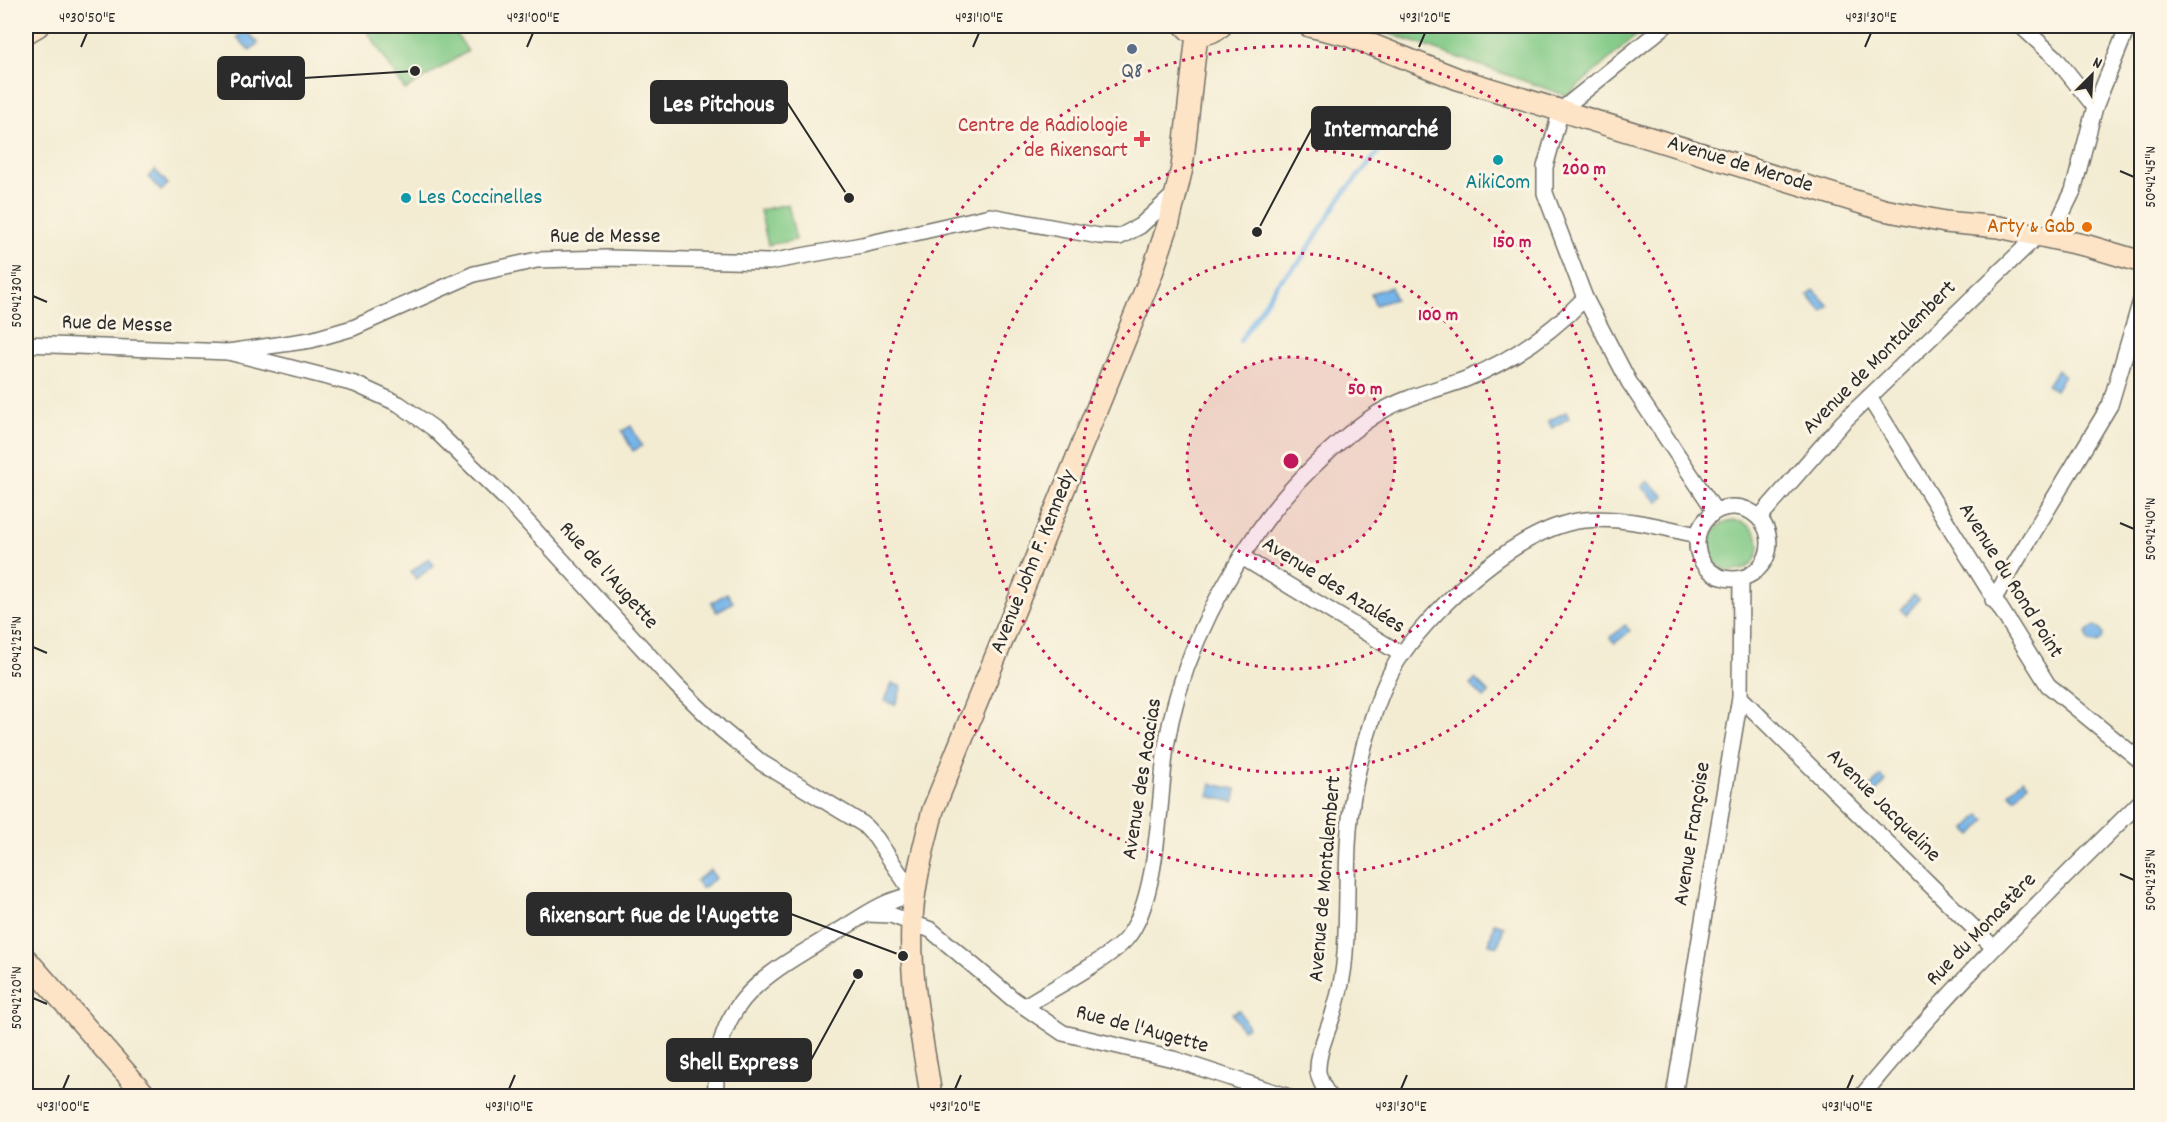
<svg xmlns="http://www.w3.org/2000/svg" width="2167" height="1122" font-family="Dekko,sans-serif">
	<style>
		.green { fill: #80c985; stroke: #567a58; stroke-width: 1.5 }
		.water { fill: #76b5ea; stroke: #50708a; stroke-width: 1.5 }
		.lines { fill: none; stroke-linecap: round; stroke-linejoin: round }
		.stream { stroke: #76b5ea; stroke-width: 4.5 }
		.street-casing { stroke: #716f66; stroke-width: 18 }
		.secondary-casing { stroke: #716f66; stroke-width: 24 }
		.street { stroke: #fff; stroke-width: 15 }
		.secondary { stroke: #fee4c6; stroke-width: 21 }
		.ticks { fill: none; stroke: #2b2b2b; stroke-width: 2 }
		.ring { fill: none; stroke: #c2185b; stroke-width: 3; stroke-dasharray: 3 6 }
		.service-dot { fill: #5c6f8a; stroke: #fcf5e5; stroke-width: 2 }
		.health-dot { fill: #e0444e; stroke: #fcf5e5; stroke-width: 2 }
		.culture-dot { fill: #0f9aa8; stroke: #fcf5e5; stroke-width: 2 }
		.food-dot { fill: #e8710a; stroke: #fcf5e5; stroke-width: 2 }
		.labels { text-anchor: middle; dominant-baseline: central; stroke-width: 6; stroke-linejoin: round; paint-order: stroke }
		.service-label { font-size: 22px; fill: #4e5e75; stroke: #fcf5e5 }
		.health-label { font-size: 22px; fill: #be3a42; stroke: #fcf5e5; text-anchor: end }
		.street-label { font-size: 22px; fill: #2b2b2b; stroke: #fcf5e5 }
		.culture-label { font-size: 22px; fill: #0d838f; stroke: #fcf5e5 }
		.food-label { font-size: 22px; fill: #c56008; stroke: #fcf5e5; text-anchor: end }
		.centre { fill: #c2185b; stroke: #fcf5e5; stroke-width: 3 }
		.ring-label { font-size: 18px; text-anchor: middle; font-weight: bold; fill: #c2185b; stroke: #fcf5e5; stroke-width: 6; stroke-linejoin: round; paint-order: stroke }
		.leader { fill: none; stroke: #2b2b2b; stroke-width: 2 }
		.callout-dot { fill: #2b2b2b; stroke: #fcf5e5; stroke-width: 2 }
		.callout { fill: #2b2b2b; stroke: #2b2b2b; stroke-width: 2 }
		.callout-label { font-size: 24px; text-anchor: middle; font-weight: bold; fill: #fff }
		.neatline { fill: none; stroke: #2b2b2b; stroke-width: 2 }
		.ticks-label { font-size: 15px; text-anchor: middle; fill: #2b2b2b }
	</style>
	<rect width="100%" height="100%" fill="#fcf5e5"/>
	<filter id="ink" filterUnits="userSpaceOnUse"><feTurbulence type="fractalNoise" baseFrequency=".0167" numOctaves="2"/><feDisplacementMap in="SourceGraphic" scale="12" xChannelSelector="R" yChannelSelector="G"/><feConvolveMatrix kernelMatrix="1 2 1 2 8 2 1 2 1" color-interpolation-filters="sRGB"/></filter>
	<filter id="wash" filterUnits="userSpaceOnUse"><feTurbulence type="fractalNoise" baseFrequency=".008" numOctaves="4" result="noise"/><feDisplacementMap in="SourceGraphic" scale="24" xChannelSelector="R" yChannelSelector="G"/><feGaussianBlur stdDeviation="1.35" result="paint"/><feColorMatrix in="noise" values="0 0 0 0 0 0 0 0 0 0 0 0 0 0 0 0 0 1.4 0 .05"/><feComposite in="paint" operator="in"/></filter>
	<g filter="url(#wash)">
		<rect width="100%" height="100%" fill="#f3ecd3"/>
		<g class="green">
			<polygon points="371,26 451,26 468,51 405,90 366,29"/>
			<polygon points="1368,26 1647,26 1567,96"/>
			<polygon points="788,204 796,240 768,245 760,210"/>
			<circle cx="1734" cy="546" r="25"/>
		</g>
		<g class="water">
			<polygon points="245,30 258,43 250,51 237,37"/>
			<polygon points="155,170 168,184 161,191 148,177"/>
			<polygon points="1391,287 1395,299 1375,305 1371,293"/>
			<polygon points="1814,290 1829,306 1823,312 1808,296"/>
			<polygon points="2057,370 2064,375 2055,390 2047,385"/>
			<polygon points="1566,412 1569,418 1552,428 1548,421"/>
			<polygon points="631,426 642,446 633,451 622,431"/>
			<polygon points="1648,481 1664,496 1658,502 1642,487"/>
			<polygon points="429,558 434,565 416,579 411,572"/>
			<polygon points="727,593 733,602 717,612 711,603"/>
			<polygon points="1913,595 1919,599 1906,615 1901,610"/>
			<polygon points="1625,625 1630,631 1615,643 1610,638"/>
			<circle cx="2095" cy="635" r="8"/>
			<polygon points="1475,679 1489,693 1484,698 1470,684"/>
			<polygon points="892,683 902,687 895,705 885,701"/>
			<polygon points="1881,776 1886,781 1872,796 1867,790"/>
			<polygon points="2023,779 2028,784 2015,798 2009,793"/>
			<polygon points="1211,784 1236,789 1234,802 1208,796"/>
			<polygon points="1980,815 1986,820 1972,835 1966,829"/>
			<polygon points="710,870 716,878 701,889 696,881"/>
			<polygon points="1494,923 1504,926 1498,946 1489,944"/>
			<polygon points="1239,1010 1248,1027 1242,1030 1232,1013"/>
		</g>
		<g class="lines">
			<polyline class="stream" points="1240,341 1277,284 1300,261 1343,194 1405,121"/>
		</g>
	</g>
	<g filter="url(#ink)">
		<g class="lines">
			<defs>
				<g id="street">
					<polyline points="1665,26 1561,110 1545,167 1545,193 1585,298 1629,382 1715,511"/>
					<polyline points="2021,26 2055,57 2095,107"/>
					<polyline points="2050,238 2073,191 2095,107 2128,26"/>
					<polyline points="26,344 228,352 311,340 353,328 474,274 537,260 607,258 769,262 862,245 990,216 1099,236 1119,237 1140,226 1177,192"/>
					<path d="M228 352 355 384 399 404 433 428 509 502 676 685 721 729 762 763 863 824 876 838 914 895C885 899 862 917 837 932 764 976 712 1000 716 1096"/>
					<polyline points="1869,397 2048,685 2142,762"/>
					<circle cx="1733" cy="543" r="36"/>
					<polyline points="1759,518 1843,422 2037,236"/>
					<polyline points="1242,557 1401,654"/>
					<polyline points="1993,600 2110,405 2142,297"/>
					<polyline points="1740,697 1994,948"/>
					<polyline points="867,914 891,915 931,930 1013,999 1063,1033 1173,1059 1286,1096"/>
					<path d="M1025 1006C1051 989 1108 960 1126 939 1159 901 1159 797 1166 747 1178 669 1215 594 1259 530 1286 490 1339 437 1380 412 1407 396 1437 390 1466 379 1513 360 1550 334 1585 298"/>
					<path d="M1329 1096C1325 1090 1319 1080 1318 1072 1317 1052 1329 1029 1334 1011 1340 992 1344 972 1345 953 1349 898 1344 844 1354 790 1361 751 1379 686 1402 654 1438 603 1521 526 1585 520 1622 516 1660 527 1697 535"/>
					<polyline points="1674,1096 1740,697 1741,579"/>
					<path d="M1862 1096C1947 990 2046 896 2142 800"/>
				</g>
				<g id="secondary">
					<path d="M1185 26C1195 38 1210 35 1221 26"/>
					<polyline points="1309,26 1347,35 1458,79 1884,210 1945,222 1999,227 2088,246 2142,262"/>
					<polyline points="26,33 38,26"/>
					<polyline points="26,959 146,1096"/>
					<path d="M931 1096C923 1040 909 981 912 923 913 885 924 847 933 810L1151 276 1169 222 1182 168 1197 34"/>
				</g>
			</defs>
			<use href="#street" class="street-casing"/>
			<use href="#secondary" class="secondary-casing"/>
			<use href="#street" class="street"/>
			<use href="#secondary" class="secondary"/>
		</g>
	</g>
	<path class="ticks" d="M81 47 87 33M527 47 533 33M973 47 979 33M1419 47 1425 33M1865 47 1871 33M2120 171 2134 177M33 296 47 302M2120 523 2134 529M33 647 47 653M2120 874 2134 880M33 998 47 1004M63 1089 69 1075M509 1089 515 1075M955 1089 961 1075M1401 1089 1407 1075M1847 1089 1853 1075"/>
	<circle cx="1291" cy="461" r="104" fill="#c2185b" fill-opacity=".12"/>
	<g class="ring">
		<circle cx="1291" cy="461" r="104"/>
		<circle cx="1291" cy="461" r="208"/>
		<circle cx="1291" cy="461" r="312"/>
		<circle cx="1291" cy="461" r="415"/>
	</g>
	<circle class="service-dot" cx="1132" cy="49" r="6"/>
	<path class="health-dot" d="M1139 130h6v6h6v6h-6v6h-6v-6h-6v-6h6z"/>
	<g class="culture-dot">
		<circle cx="1498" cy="160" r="6"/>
		<circle cx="406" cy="198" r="6"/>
	</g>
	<circle class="food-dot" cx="2087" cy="227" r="6"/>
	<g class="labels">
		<g class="service-label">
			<text x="1132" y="72">Q8</text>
		</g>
		<g class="health-label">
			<text x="1128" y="126">Centre de Radiologie<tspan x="1128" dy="25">de Rixensart</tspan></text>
		</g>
		<g class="street-label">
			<text transform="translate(1740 165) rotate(17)">Avenue de Merode</text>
			<text x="605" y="237">Rue de Messe</text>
			<text transform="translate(117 325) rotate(2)">Rue de Messe</text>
			<text transform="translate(1880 358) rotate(-45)">Avenue de Montalembert</text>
			<text transform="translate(1034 562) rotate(-68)">Avenue John F. Kennedy</text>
			<text transform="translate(608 576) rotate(48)">Rue de l'Augette</text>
			<text transform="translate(2010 581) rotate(58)">Avenue du Rond Point</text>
			<text transform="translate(1333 586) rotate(32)">Avenue des Azalées</text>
			<text transform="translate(1143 779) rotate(-81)">Avenue des Acacias</text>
			<text transform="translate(1883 806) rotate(45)">Avenue Jacqueline</text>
			<text transform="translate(1693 834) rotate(-81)">Avenue Françoise</text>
			<text transform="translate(1326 879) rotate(-85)">Avenue de Montalembert</text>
			<text transform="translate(1982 930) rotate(-46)">Rue du Monastère</text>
			<text transform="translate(1142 1030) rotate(15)">Rue de l'Augette</text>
		</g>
		<g class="culture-label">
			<text x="1498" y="183">AikiCom</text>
			<text x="418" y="198" text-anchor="start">Les Coccinelles</text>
		</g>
		<g class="food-label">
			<text x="2075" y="227">Arty &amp; Gab</text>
		</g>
	</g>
	<circle cx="1291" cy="461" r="9" class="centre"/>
	<g class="ring-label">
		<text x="1584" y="174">200 m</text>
		<text x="1512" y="247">150 m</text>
		<text x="1438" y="320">100 m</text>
		<text x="1365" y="394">50 m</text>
	</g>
	<path class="leader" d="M415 71L304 78M849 198L787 102M1257 232L1312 128M903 956L791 914M858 974L811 1060"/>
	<g class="callout-dot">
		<circle cx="415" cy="71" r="6"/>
		<circle cx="849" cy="198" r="6"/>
		<circle cx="1257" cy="232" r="6"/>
		<circle cx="903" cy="956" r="6"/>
		<circle cx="858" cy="974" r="6"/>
	</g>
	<g class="callout">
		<rect x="218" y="57" width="86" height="42" rx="6"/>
		<rect x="651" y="81" width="136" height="42" rx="6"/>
		<rect x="1312" y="107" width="138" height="42" rx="6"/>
		<rect x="527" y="893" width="264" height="42" rx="6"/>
		<rect x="667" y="1039" width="144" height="42" rx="6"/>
	</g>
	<g class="callout-label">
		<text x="261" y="87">Parival</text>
		<text x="719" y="111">Les Pitchous</text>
		<text x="1381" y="136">Intermarché</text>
		<text x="659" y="922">Rixensart Rue de l'Augette</text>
		<text x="739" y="1069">Shell Express</text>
	</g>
	<rect width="2167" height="1122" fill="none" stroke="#fcf5e5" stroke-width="66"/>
	<g transform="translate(2092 75) rotate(24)" stroke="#fcf5e5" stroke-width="4.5" paint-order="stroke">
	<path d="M0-4.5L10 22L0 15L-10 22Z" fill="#2b2b2b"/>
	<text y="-9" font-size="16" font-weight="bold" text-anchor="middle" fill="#2b2b2b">N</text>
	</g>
	<rect x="33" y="33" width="2101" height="1056" class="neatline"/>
	<g class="ticks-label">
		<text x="87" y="22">4°30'50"E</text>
		<text x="533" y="22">4°31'00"E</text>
		<text x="979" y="22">4°31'10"E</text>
		<text x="1425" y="22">4°31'20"E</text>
		<text x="1871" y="22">4°31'30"E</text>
		<text transform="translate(2150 177) rotate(-90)" y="5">50°42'45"N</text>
		<text transform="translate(16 296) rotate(-90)" y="5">50°42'30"N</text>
		<text transform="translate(2150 529) rotate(-90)" y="5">50°42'40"N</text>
		<text transform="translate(16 647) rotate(-90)" y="5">50°42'25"N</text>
		<text transform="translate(2150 880) rotate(-90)" y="5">50°42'35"N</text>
		<text transform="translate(16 998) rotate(-90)" y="5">50°42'20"N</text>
		<text x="63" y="1111">4°31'00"E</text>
		<text x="509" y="1111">4°31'10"E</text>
		<text x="955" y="1111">4°31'20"E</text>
		<text x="1401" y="1111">4°31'30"E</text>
		<text x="1847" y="1111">4°31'40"E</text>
	</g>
</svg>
